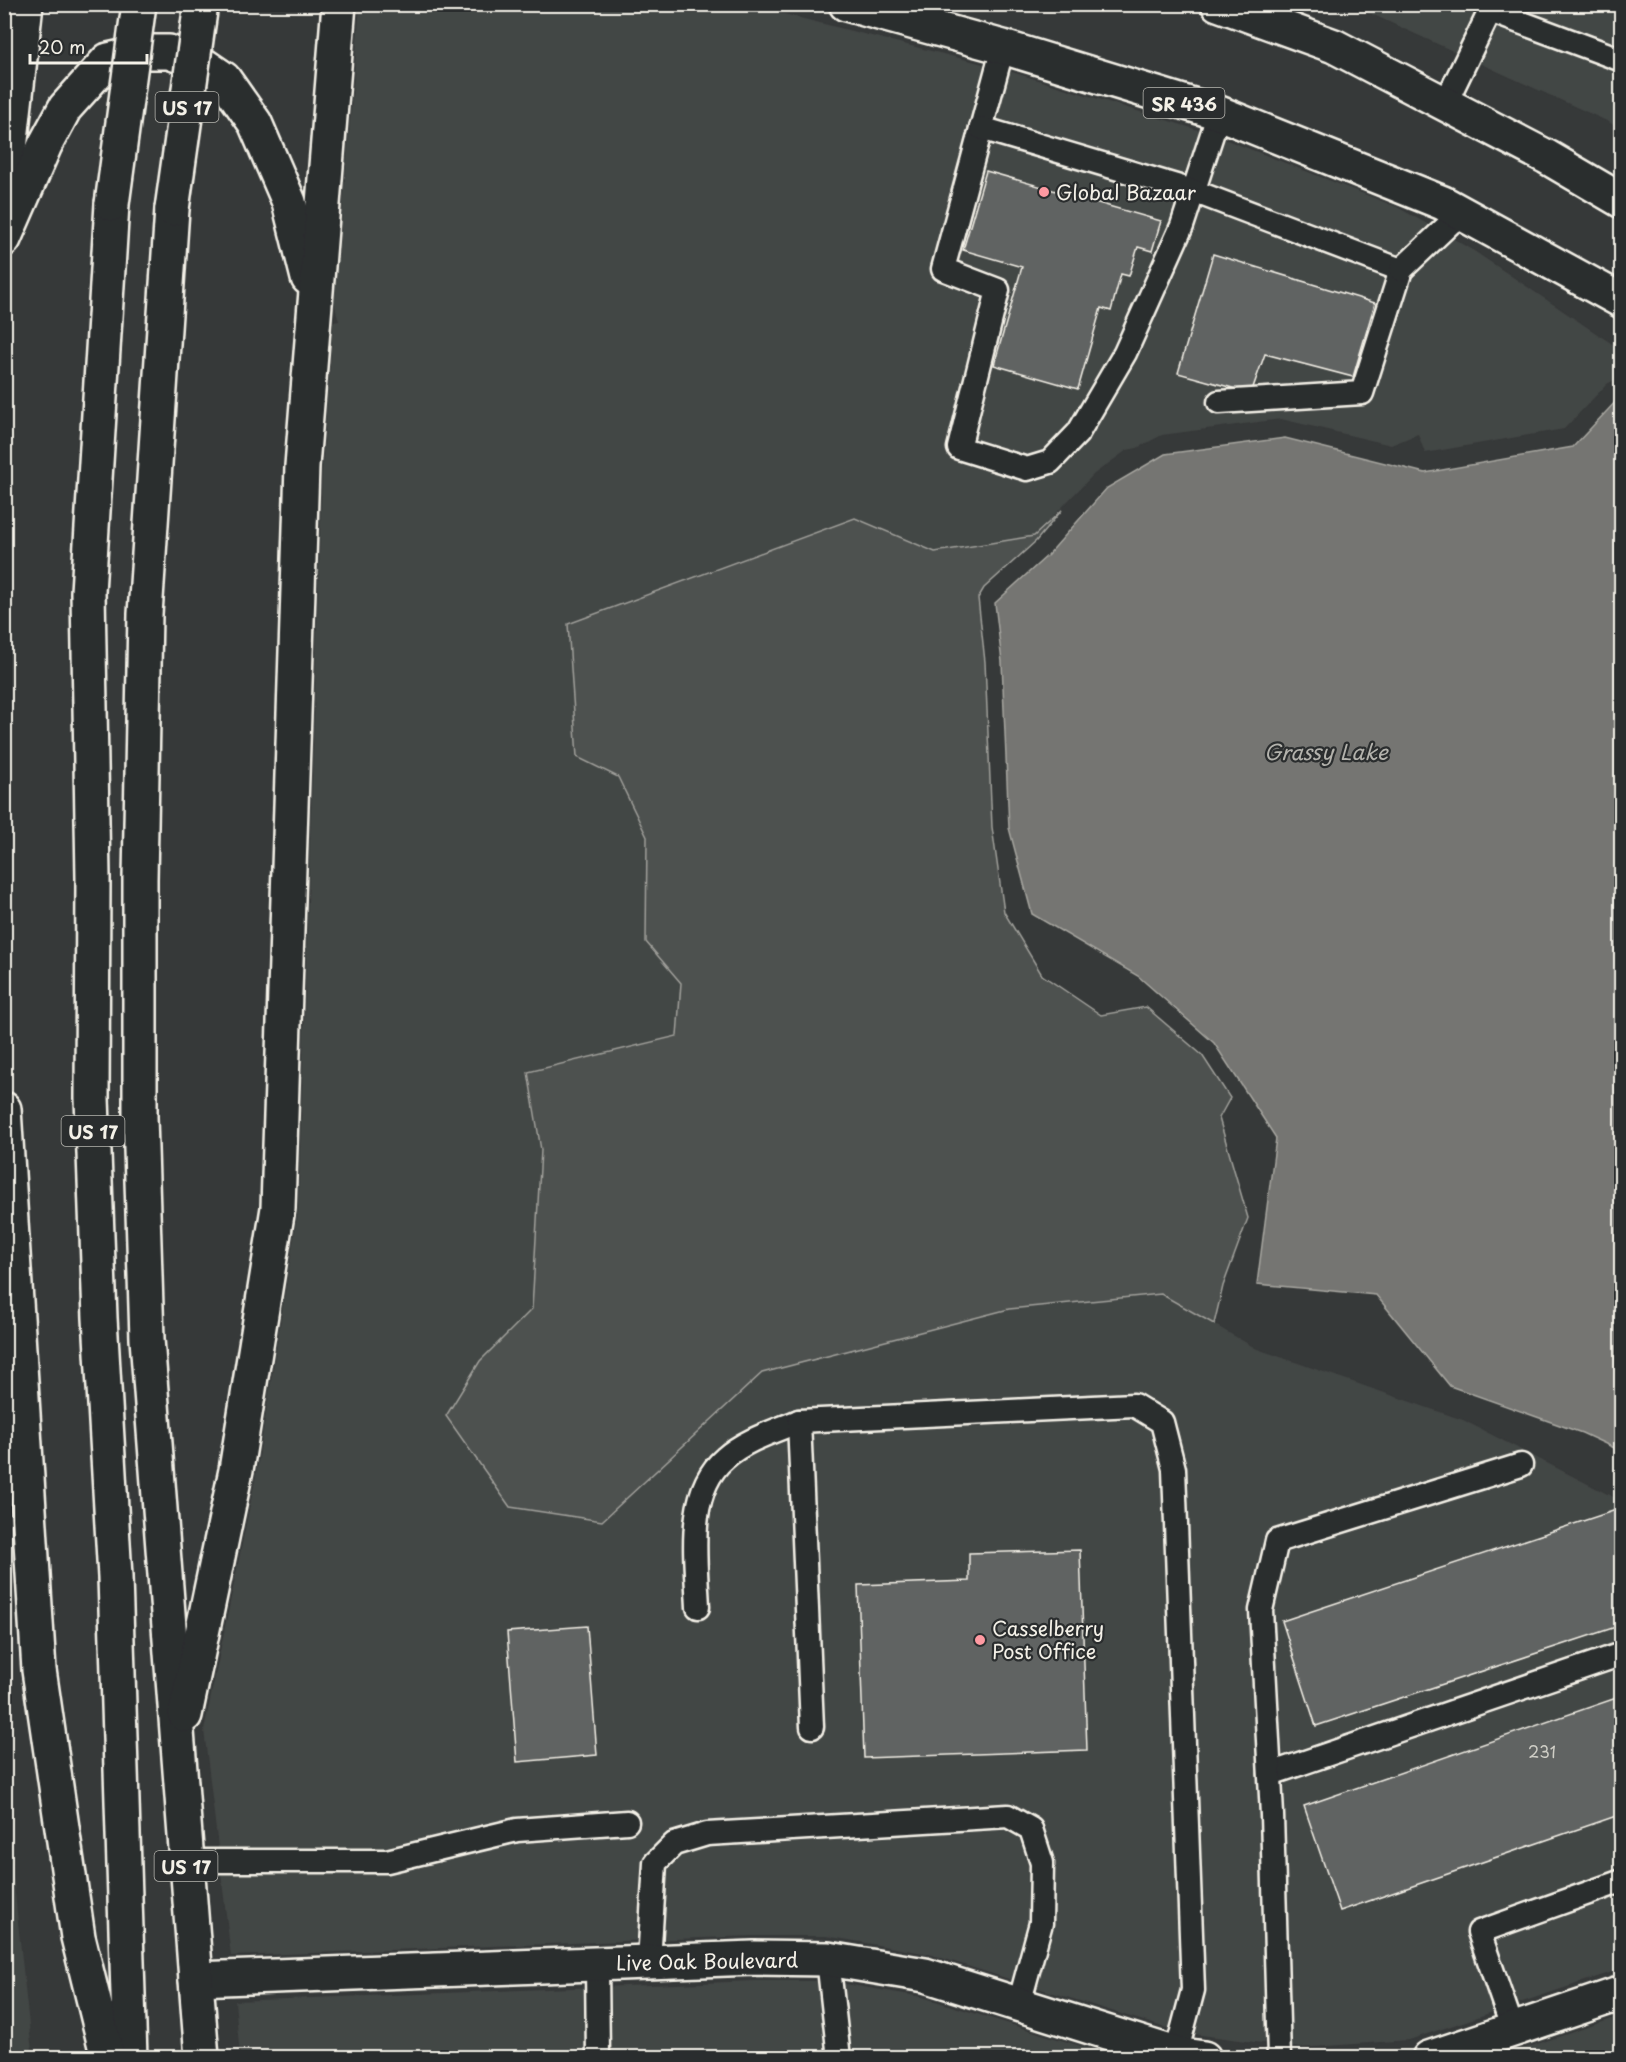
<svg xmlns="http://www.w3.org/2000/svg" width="1626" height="2062" font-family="'Playpen Sans',sans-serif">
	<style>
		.built { fill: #434645 }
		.green { fill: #4e514f; stroke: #a1a19c; stroke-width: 1.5 }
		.water { fill: #757572; stroke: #a8a7a1; stroke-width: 1.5 }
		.building { fill: #616362; stroke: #f4f1e8; stroke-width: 1.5 }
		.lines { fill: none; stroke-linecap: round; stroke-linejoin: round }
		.lane-casing { stroke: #f4f1e8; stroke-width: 27 }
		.street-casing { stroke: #f4f1e8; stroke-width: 38 }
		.primary-casing { stroke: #f4f1e8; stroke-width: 38 }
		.lane { stroke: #2a2d2e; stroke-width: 22 }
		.street { stroke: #2a2d2e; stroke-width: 33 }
		.primary { stroke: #2a2d2e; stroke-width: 33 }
		.primary-bridge-casing { stroke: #f4f1e8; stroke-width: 38; stroke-linecap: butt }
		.primary-bridge { stroke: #2a2d2e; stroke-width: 33 }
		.poi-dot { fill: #ff9aa2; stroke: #2a2d2e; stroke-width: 2 }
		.labels { text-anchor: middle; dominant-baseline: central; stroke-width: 4.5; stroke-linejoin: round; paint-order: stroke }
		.number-label { font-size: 16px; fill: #cfcec6 }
		.shield { fill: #2a2d2e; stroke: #b7b6b0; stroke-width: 1.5 }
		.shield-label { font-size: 18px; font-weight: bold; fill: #f4f1e8 }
		.poi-label { font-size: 20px; fill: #f4f1e8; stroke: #2a2d2e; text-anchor: start }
		.street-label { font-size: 20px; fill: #f4f1e8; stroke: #2a2d2e }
		.water-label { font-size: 21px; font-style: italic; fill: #b4b3ad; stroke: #2a2d2e }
	</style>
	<rect width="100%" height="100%" fill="#363939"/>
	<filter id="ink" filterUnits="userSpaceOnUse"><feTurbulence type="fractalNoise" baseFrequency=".0167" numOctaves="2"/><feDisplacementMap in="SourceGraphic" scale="12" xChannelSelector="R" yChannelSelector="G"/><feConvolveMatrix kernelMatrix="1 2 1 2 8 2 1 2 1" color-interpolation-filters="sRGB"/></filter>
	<g filter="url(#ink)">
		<g class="built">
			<polygon points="360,5 748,5 999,68 1214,135 1397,207 1468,247 1621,350 1621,380 1616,379 1607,384 1564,429 1425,453 1418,434 1391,445 1281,419 1162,435 1137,448 1127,450 1094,474 1034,536 935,552 854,518 618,777 647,838 646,942 681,982 677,1036 528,1072 541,1150 532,1309 480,1361 602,1521 762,1373 1009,1309 1161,1294 1257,1349 1463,1420 1621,1501 1621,1969 1409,2040 1300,2048 1179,2032 929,1954 826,1936 752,1936 231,1956 204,1730 256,1475 298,1210 322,469 333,322 339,321 334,303"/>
			<polygon points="1343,5 1621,5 1621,130 1609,122 1365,11"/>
			<polygon points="5,1799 30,2035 33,2057 5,2057"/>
			<polygon points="755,1981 828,1981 922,1997 1116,2057 240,2057 235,2001"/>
			<polygon points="1621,2016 1621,2057 1498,2057"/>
		</g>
		<polygon class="green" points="1062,510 1036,541 984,588 978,598 985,662 992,827 1004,912 1042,975 1101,1015 1146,1007 1202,1055 1230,1098 1219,1118 1248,1218 1223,1286 1214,1324 1161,1294 1009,1309 762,1373 602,1521 510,1507 446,1416 480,1361 532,1309 541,1150 528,1072 677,1036 681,983 646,942 647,837 618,777 577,757 568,624 855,518 935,552 1034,536"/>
		<polygon class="water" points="1619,398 1622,399 1621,1451 1582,1433 1450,1386 1376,1295 1257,1284 1276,1138 1214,1043 1138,976 1032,914 1009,828 1002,662 995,603 1048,555 1107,488 1165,454 1285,438 1425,473 1573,447"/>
		<g class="building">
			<polygon points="986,171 1161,221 1152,251 1138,247 1129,276 1121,274 1111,311 1101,308 1078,389 994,365 1022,267 963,250"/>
			<polygon points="1213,254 1375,303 1353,377 1265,354 1251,393 1178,373"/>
			<polygon points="1622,1508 1622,1625 1316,1726 1282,1621"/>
			<polygon points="1080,1550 1087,1750 864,1758 858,1585 969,1581 969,1553"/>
			<polygon points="587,1626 597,1755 517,1762 507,1632"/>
			<polygon points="1622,1696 1622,1814 1340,1911 1304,1806"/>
		</g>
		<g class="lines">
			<defs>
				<g id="lane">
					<polyline points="1490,11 1622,60"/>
					<polyline points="1003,47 943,269 998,290 959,448 1027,469 1050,462 1078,433 1125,353 1182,226 1219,113"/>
					<polyline points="1445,104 1490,11 1489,4"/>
					<polyline points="981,128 1193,191 1401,270 1362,393 1219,402"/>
					<polyline points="1401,270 1461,213"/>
					<path d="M698 1607C696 1560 685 1492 725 1458 745 1440 775 1431 799 1421"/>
					<polyline points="812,1727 799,1421 1134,1405 1162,1422 1174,1469 1193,1990 1176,2054"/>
					<polyline points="1270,1774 1622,1654"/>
					<polyline points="186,1861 387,1861 517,1830 627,1822"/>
					<polyline points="828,1959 839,2058"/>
					<polyline points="649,1962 655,1863 674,1844 707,1834 1008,1816 1031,1829 1042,1863 1041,1923 1019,2004"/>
					<polyline points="597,1964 598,2058"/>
					<polyline points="1513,2030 1479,1932 1622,1881"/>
					<polyline points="1279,2058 1272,1815 1261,1610 1277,1541 1521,1465"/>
				</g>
				<g id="street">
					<polyline points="196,1979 754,1958 828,1959 925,1975 1176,2054 1204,2058"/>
					<polyline points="1429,2058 1622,1993"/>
				</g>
				<g id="primary">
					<polyline points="846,4 1003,47 1219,113 1443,203 1622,301"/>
					<polyline points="1218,4 1334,46 1547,157 1622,201"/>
					<polyline points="4,203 26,4"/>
					<polyline points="112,204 88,592 93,878 92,1098 100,1318 115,1577 130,2058"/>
					<polyline points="172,209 145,614 140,879 140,1117 147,1339 202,2058"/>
					<polyline points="4,239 45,145 65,108 108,60 144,52 169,52 202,64 224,79 255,123 289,202 308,278"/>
					<polyline points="4,1109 39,1670 78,1937 108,2058"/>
					<polyline points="185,1715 236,1470 278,1208 302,466 339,4"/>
				</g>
			</defs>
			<use href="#lane" class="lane-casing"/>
			<use href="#street" class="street-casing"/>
			<use href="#primary" class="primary-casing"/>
			<use href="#lane" class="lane"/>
			<use href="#street" class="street"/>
			<use href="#primary" class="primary"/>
			<defs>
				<g id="primary-bridge">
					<polyline points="112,204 139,4"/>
					<polyline points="172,209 201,4"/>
				</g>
			</defs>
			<use href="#primary-bridge" class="primary-bridge-casing"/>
			<use href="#primary-bridge" class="primary-bridge"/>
		</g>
	</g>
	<g class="poi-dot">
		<circle cx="1044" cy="192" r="6"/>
		<circle cx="980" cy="1640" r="6"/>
	</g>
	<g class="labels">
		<g class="number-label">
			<text x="1542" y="1751">231</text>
		</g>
		<g class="shield">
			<rect x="1143.5" y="88" width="81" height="30" rx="4.5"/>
			<rect x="155.5" y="92" width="63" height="30" rx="4.5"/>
			<rect x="61.5" y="1116" width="63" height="30" rx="4.5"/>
			<rect x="154.5" y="1851" width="63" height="30" rx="4.5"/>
		</g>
		<g class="shield-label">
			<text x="1184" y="103">SR 436</text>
			<text x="187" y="107">US 17</text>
			<text x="93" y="1131">US 17</text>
			<text x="186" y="1866">US 17</text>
		</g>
		<g class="poi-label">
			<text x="1056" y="192">Global Bazaar</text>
			<text x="992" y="1628">Casselberry<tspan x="992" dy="23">Post Office</tspan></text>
		</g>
		<g class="street-label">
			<text transform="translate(707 1961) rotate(-1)">Live Oak Boulevard</text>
		</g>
		<g class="water-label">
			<text x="1326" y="751">Grassy Lake</text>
		</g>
	</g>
	<rect width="1626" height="2062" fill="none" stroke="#2a2d2e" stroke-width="24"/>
	<rect x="12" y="12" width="1602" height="2038" fill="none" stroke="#f4f1e8" stroke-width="2" filter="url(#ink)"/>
	<path d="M30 54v9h117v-9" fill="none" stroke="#f4f1e8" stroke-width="3"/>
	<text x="39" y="54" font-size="18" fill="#f4f1e8" stroke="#2a2d2e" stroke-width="4.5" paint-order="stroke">20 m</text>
</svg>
